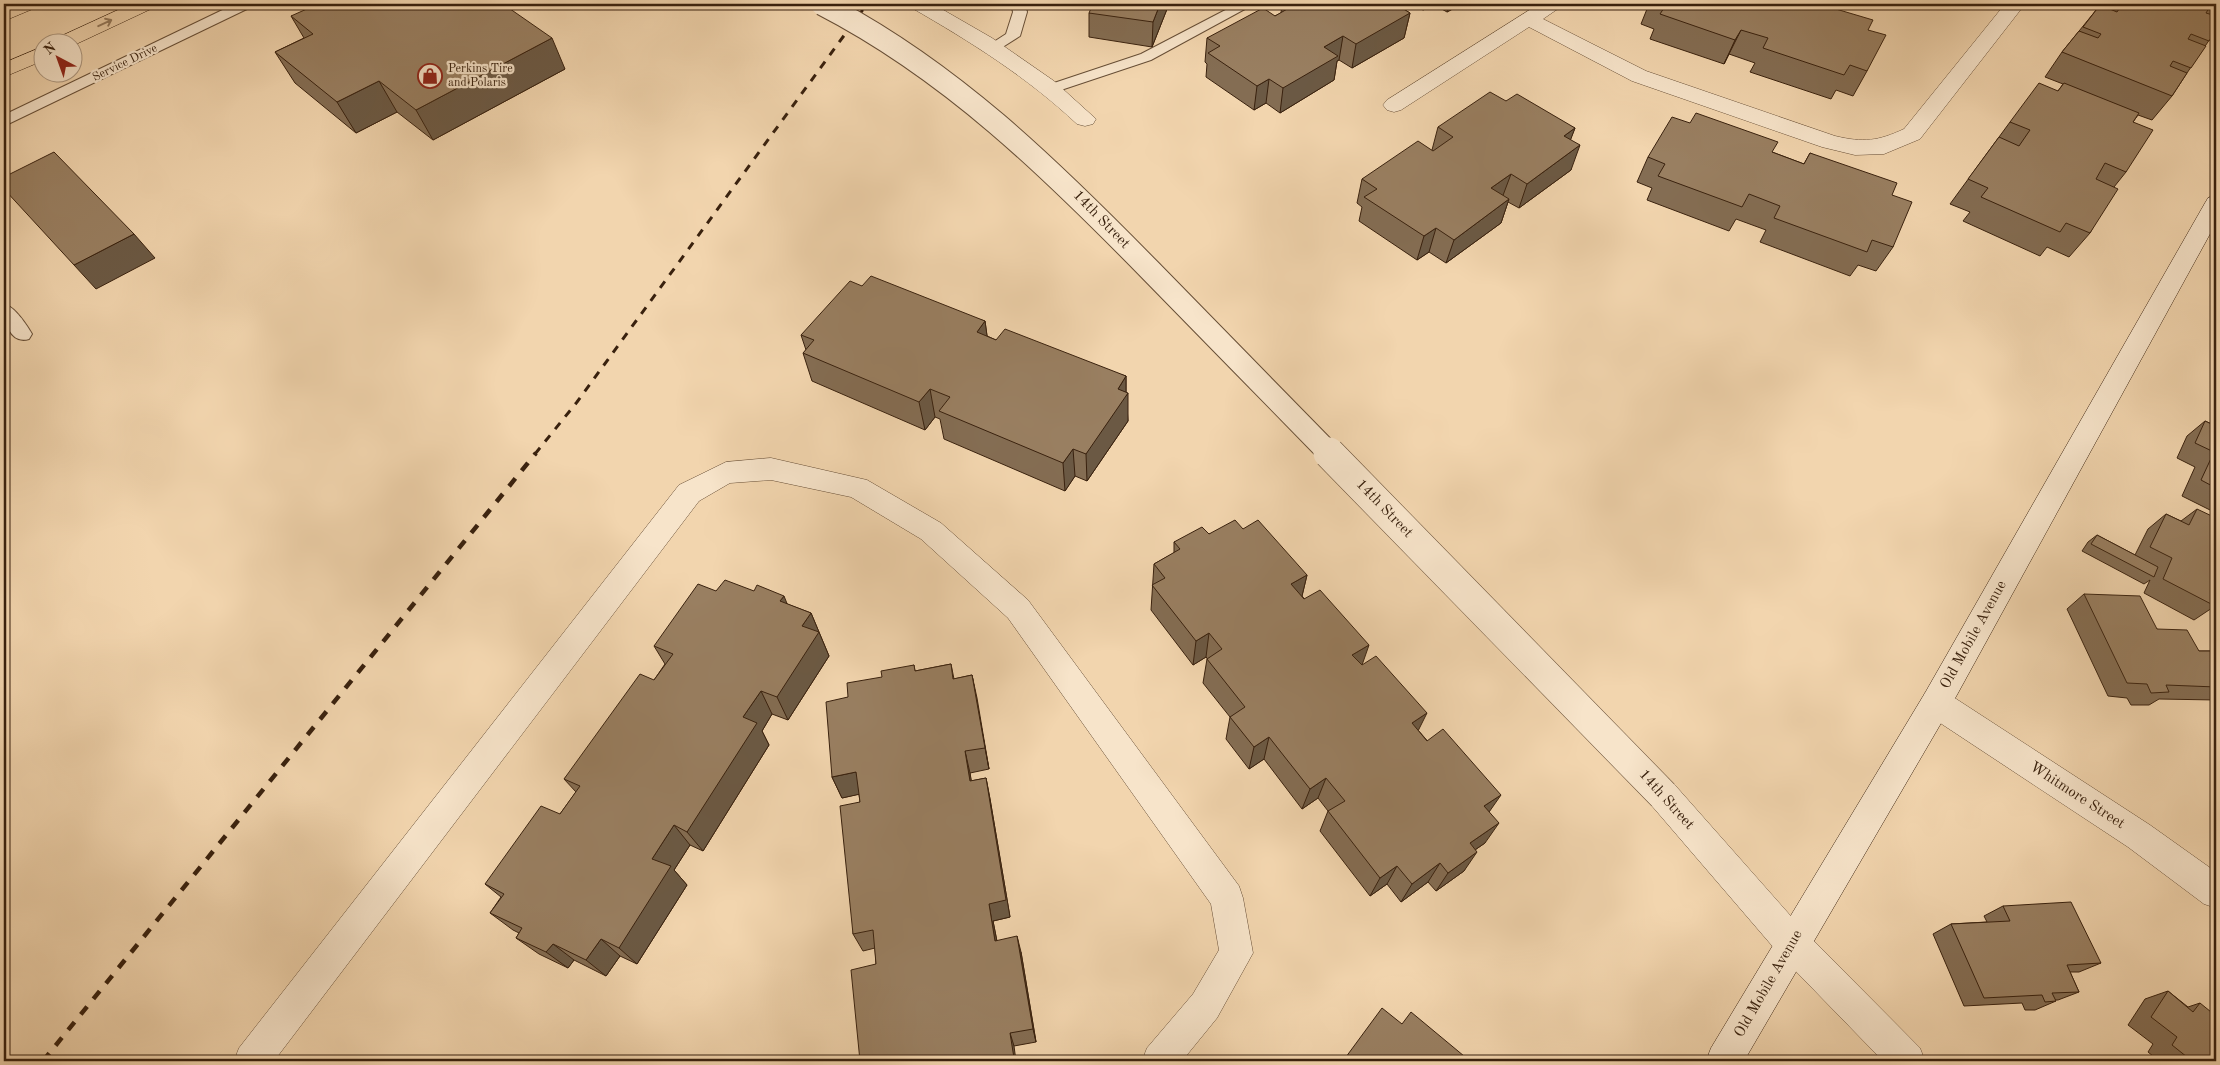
<svg xmlns="http://www.w3.org/2000/svg" width="2220" height="1065" font-family="'Old Standard TT',serif">
	<style>
		.lines { fill: none; stroke-linecap: round; stroke-linejoin: round }
		.service-casing { stroke: #674e36; stroke-width: 2 }
		.minor-casing { stroke: #674e36; stroke-width: 1 }
		.tertiary-casing { stroke: #674e36; stroke-width: 1 }
		.secondary-casing { stroke: #39210e; stroke-width: 1 }
		.primary-casing { stroke: #39210e; stroke-width: 1 }
		.service { fill: #f7e4ca; fill-rule: evenodd }
		.minor { fill: #f7e4ca; fill-rule: evenodd }
		.tertiary { fill: #f7e4ca; fill-rule: evenodd }
		.secondary { fill: #f7e4ca; fill-rule: evenodd }
		.primary { fill: #f2d5ae; fill-rule: evenodd }
		.rail-far1 { stroke: #39210e; stroke-width: 3; stroke-dasharray: 8 8; stroke-linecap: butt }
		.rail { stroke: #39210e; stroke-width: 4.5; stroke-dasharray: 10 10; stroke-linecap: butt }
		.tertiary-bridge-far1-casing { stroke: #674e36; stroke-width: 24; stroke-linecap: butt }
		.tertiary-bridge-casing { stroke: #674e36; stroke-width: 32; stroke-linecap: butt }
		.tertiary-bridge-far1 { stroke: #f7e4ca; stroke-width: 22 }
		.tertiary-bridge { stroke: #f7e4ca; stroke-width: 31 }
		.wall { fill: #846d53; stroke: #39210e }
		.shaded-wall { fill: #6b5944; stroke: #39210e }
		.building { fill: #997f61; stroke: #39210e }
		.oneway { stroke: #967b5e }
		.labels { text-anchor: middle; dominant-baseline: central; stroke-width: 4.5; stroke-linejoin: round; paint-order: stroke }
		.far-street-label { font-size: 12px; fill: #39210e; stroke: #f7e4ca }
		.far-poi-label { font-size: 12px; fill: #39210e; stroke: #f7e4ca; text-anchor: start }
		.street-label { font-size: 15px; fill: #39210e; stroke: #f7e4ca }
	</style>
	<rect width="100%" height="100%" fill="#f2d5ae"/>
	<filter id="stains"><feTurbulence type="fractalNoise" baseFrequency=".004" numOctaves="4"/><feColorMatrix values="0 0 0 0 .2 0 0 0 0 .09 0 0 0 0 .02 0 0 0 .5 -.17"/></filter>
	<radialGradient id="worn" r=".72"><stop offset=".6" stop-color="#630" stop-opacity="0"/><stop offset="1" stop-color="#630" stop-opacity=".3"/></radialGradient>
	<g class="lines">
		<defs>
			<g id="service">
				<polygon points="235,4 253,4 251,7 4,126 4,115"/>
				<polygon points="1011,4 1025,4 1027,12 1020,36 998,50 988,50 986,47 1006,34 1013,12"/>
				<polygon points="1237,4 1254,4 1151,60 1058,91 1053,93 1045,88 1048,85 1141,54"/>
				<path d="M4 304C15 307 26 324 32 334L29 339C9 345 3 318 4 304Z"/>
			</g>
			<g id="minor">
				<path d="M909 4H933L992 38 1054 81 1096 119 1093 124 1085 126 1077 124C1027 77 971 42 912 8Z"/>
				<path d="M1539 4H1562L1559 8 1543 19 1646 71 1835 136C1864 143 1878 141 1904 129L2005 4H2025L1920 139 1884 154 1855 155 1822 147 1632 81 1529 27 1401 110 1394 112 1387 110 1383 105 1387 100Z"/>
				<polygon points="771,458 867,480 941,523 1028,600 1239,886 1243,898 1253,953 1217,1018 1182,1061 1142,1061 1147,1048 1193,994 1219,950 1211,904 1008,618 921,539 851,497 771,480 730,483 699,501 274,1061 234,1061 239,1048 679,485 726,462"/>
				<polygon points="1936,689 1947,693 2150,825 2216,872 2216,908 2204,904 2128,847 1925,713 1921,703 1925,693"/>
			</g>
			<polygon id="tertiary" points="1663,780 1674,784 1804,931 1920,1048 1925,1061 1883,1061 1780,955 1652,806 1647,795 1652,784"/>
			<polygon id="secondary" points="2216,195 2216,223 1947,713 1744,1061 1706,1061 1711,1048 1925,693 2205,203 2208,198"/>
			<g id="primary">
				<polygon points="13,4 38,4 35,8 4,21 4,8"/>
				<polygon points="131,4 156,4 153,8 72,46 72,42 54,42 57,38"/>
				<polygon points="42,47 42,61 4,77 4,63"/>
			</g>
		</defs>
		<use href="#service" class="service-casing"/>
		<use href="#minor" class="minor-casing"/>
		<use href="#tertiary" class="tertiary-casing"/>
		<use href="#secondary" class="secondary-casing"/>
		<use href="#primary" class="primary-casing"/>
		<use href="#service" class="service"/>
		<use href="#minor" class="minor"/>
		<use href="#tertiary" class="tertiary"/>
		<use href="#secondary" class="secondary"/>
		<use href="#primary" class="primary"/>
		<polyline class="rail-far1" points="535,454 577,402 867,4"/>
		<polyline class="rail" points="43,1061 536,453"/>
		<defs>
			<path id="tertiary-bridge-far1" d="M822 4C950 70 1050 168 1150 270 1210 331 1270 393 1330 454"/>
			<polyline id="tertiary-bridge" points="1329,453 1663,795"/>
		</defs>
		<use href="#tertiary-bridge-far1" class="tertiary-bridge-far1-casing"/>
		<use href="#tertiary-bridge" class="tertiary-bridge-casing"/>
		<use href="#tertiary-bridge-far1" class="tertiary-bridge-far1"/>
		<use href="#tertiary-bridge" class="tertiary-bridge"/>
	</g>
	<g class="wall">
		<polygon points="1169,4 1152,47 1089,37 1089,13"/>
		<polygon points="1282,4 1407,4 1405,10 1410,13 1404,38 1352,68 1339,60 1337,61 1334,80 1280,113 1266,103 1254,110 1206,77 1207,64 1205,62 1207,38 1275,16 1281,13"/>
		<polygon points="1412,4 1462,4 1447,12 1433,4 1423,10"/>
		<polygon points="1649,4 1786,4 1868,30 1867,71 1853,96 1836,90 1831,99 1750,72 1755,63 1729,54 1724,64 1650,39 1654,29 1641,24"/>
		<polygon points="1840,4 1854,4 1846,7"/>
		<polygon points="2101,4 2216,4 2216,30 2187,73 2172,96 2152,120 2138,115 2133,122 2126,172 2114,187 2090,233 2069,257 2047,247 2040,256 1963,221 1970,212 1950,204 2010,122 2058,91 2063,84 2045,77 2062,52"/>
		<polygon points="291,16 565,69 433,140 397,112 356,133 295,83 275,52 304,38"/>
		<polygon points="1506,101 1575,128 1570,140 1571,170 1519,208 1508,202 1501,223 1446,263 1429,252 1417,260 1359,221 1362,207 1357,203 1362,179 1432,150 1438,127"/>
		<polygon points="1772,152 1804,164 1810,153 1892,195 1893,247 1876,271 1858,265 1850,276 1760,242 1766,230 1736,219 1729,231 1647,200 1652,188 1637,182 1648,157"/>
		<polygon points="862,286 985,321 987,336 996,340 1126,376 1126,392 1128,421 1087,481 1075,476 1065,491 944,439 940,419 935,417 925,430 812,381 803,353 806,350 801,335"/>
		<polygon points="2205,421 2216,426 2216,513 2182,496 2195,467 2177,458 2187,436"/>
		<polygon points="2197,509 2215,606 2194,620 2144,593 2150,580 2144,584 2082,551 2088,542 2097,535 2135,555 2148,529 2166,514 2181,521"/>
		<polygon points="1243,529 1307,575 1302,596 1489,812 1485,843 1475,850 1464,871 1436,891 1428,882 1401,902 1387,884 1370,896 1320,831 1328,811 1318,798 1302,809 1264,759 1249,769 1226,739 1230,717 1203,683 1207,659 1207,658 1206,657 1193,665 1151,610 1154,564 1174,553 1174,542 1209,534"/>
		<polygon points="716,591 787,604 811,613 829,656 788,720 772,714 762,731 769,745 703,851 690,845 674,870 687,885 637,964 620,956 606,976 574,960 568,968 539,954 516,938 519,933 513,930 490,913 501,897 485,884 560,814 576,792 564,779 654,680 665,664 654,646"/>
		<polygon points="2084,594 2157,629 2199,651 2216,651 2216,700 2159,699 2149,705 2131,705 2127,698 2108,696 2067,609"/>
		<polygon points="951,664 954,679 972,675 989,769 970,773 971,781 986,778 990,799 1010,917 993,921 997,941 1021,952 1036,1042 1014,1046 876,964 875,948 863,951 853,934 860,802 859,794 842,798 832,777 882,677 914,665 915,671"/>
		<polygon points="2003,906 2101,963 2079,972 2070,972 2079,992 2058,1000 2055,1000 2056,1001 2035,1010 2025,1010 2022,1003 1964,1006 1933,934 1951,924 1987,922 1984,916"/>
		<polygon points="2168,991 2188,1007 2200,1003 2216,1061 2159,1061 2148,1052 2153,1044 2128,1025 2145,999"/>
	</g>
	<g class="shaded-wall">
		<polygon points="1160,4 1169,4 1152,47 1153,22"/>
		<polygon points="1399,4 1407,4 1404,16 1410,13 1404,38 1352,68 1356,44 1397,5"/>
		<polygon points="1424,4 1433,4 1423,10"/>
		<polygon points="1449,4 1462,4 1447,12"/>
		<polygon points="1848,4 1854,4 1846,7"/>
		<polygon points="1741,30 1724,64 1735,40"/>
		<polygon points="1343,36 1339,60 1337,61 1334,80 1280,113 1283,88 1324,47"/>
		<polygon points="552,38 565,69 433,140 416,110"/>
		<polygon points="1269,79 1266,103 1254,110 1257,86"/>
		<polygon points="379,81 397,112 356,133 337,102"/>
		<polygon points="1575,128 1566,152 1564,136"/>
		<polygon points="1580,145 1571,170 1519,208 1527,184"/>
		<polygon points="1511,174 1502,198 1491,188"/>
		<polygon points="1509,199 1501,223 1446,263 1454,240"/>
		<polygon points="1436,228 1429,252 1417,260 1424,236"/>
		<polygon points="134,234 155,258 96,289 74,265"/>
		<polygon points="985,321 989,350 977,332"/>
		<polygon points="1126,376 1126,396 1128,393 1128,421 1087,481 1086,454 1118,389"/>
		<polygon points="930,389 935,417 925,430 919,402"/>
		<polygon points="1073,449 1075,476 1065,491 1063,463"/>
		<polygon points="1307,575 1301,600 1291,584"/>
		<polygon points="784,596 794,621 780,601"/>
		<polygon points="811,613 829,656 788,720 777,697 802,626"/>
		<polygon points="1209,633 1206,657 1193,665 1196,641"/>
		<polygon points="1369,645 1361,668 1352,655"/>
		<polygon points="972,675 977,698 989,769 985,748"/>
		<polygon points="761,691 772,714 762,731 769,745 703,851 687,832 743,717"/>
		<polygon points="1427,713 1416,735 1412,723"/>
		<polygon points="1269,737 1264,759 1249,769 1254,747"/>
		<polygon points="965,751 970,773 975,802 970,781"/>
		<polygon points="856,772 865,793 842,798 832,777"/>
		<polygon points="986,778 990,799 1010,917 993,921 1000,958 995,941 989,904"/>
		<polygon points="1326,778 1318,798 1302,809 1310,789"/>
		<polygon points="1501,795 1487,815 1484,806"/>
		<polygon points="1499,823 1485,843 1457,862 1470,843"/>
		<polygon points="674,825 690,845 674,870 687,885 637,964 619,948 652,859"/>
		<polygon points="1477,852 1464,871 1436,891 1448,873"/>
		<polygon points="1440,863 1428,882 1401,902 1412,884"/>
		<polygon points="1397,866 1387,884 1370,896 1380,878"/>
		<polygon points="1017,936 1021,952 1036,1042 1033,1029"/>
		<polygon points="601,939 620,956 606,976 586,960"/>
		<polygon points="553,944 574,960 568,968 546,952"/>
		<polygon points="1010,1033 1014,1046 1016,1061 1001,1061"/>
	</g>
	<g class="building">
		<polygon points="318,4 503,4 552,38 416,110 379,81 337,102 275,52 313,34 291,16"/>
		<polygon points="1093,4 1160,4 1153,22 1089,13"/>
		<polygon points="1294,4 1399,4 1397,5 1410,13 1356,44 1343,36 1324,47 1338,56 1283,88 1269,79 1257,86 1208,53 1220,46 1207,38 1263,8 1275,16 1296,4"/>
		<polygon points="1663,4 1786,4 1790,5 1791,4 1819,4 1873,20 1868,30 1886,35 1867,71 1850,65 1844,75 1763,48 1768,38 1741,30 1735,40 1660,14 1666,5"/>
		<polygon points="2115,4 2216,4 2216,11 2209,8 2206,13 2216,16 2216,30 2209,41 2191,34 2188,39 2206,46 2191,68 2173,61 2170,66 2187,73 2172,96 2062,52 2079,31 2098,38 2101,34 2083,27 2100,5 2117,12 2121,6"/>
		<polygon points="2039,83 2058,91 2064,83 2139,113 2133,122 2153,130 2126,172 2105,163 2096,179 2118,189 2090,233 2066,223 2060,232 1981,197 1988,188 1968,179 1999,137 2019,146 2030,130 2010,122"/>
		<polygon points="1490,92 1506,101 1517,94 1575,128 1564,136 1580,145 1527,184 1511,174 1491,188 1509,199 1454,240 1436,228 1424,236 1364,197 1377,189 1362,179 1418,141 1433,151 1453,137 1438,127"/>
		<polygon points="1696,113 1778,142 1772,152 1804,164 1810,153 1897,183 1892,195 1912,202 1893,247 1872,240 1867,252 1774,218 1780,206 1749,194 1742,207 1658,176 1665,164 1648,157 1672,117 1690,123"/>
		<polygon points="54,152 134,234 74,265 4,189 4,177"/>
		<polygon points="871,276 985,321 977,332 996,340 1005,329 1126,376 1118,389 1128,393 1086,454 1073,449 1063,463 939,411 950,397 930,389 919,402 803,353 814,340 801,335 850,281 862,286"/>
		<polygon points="2205,421 2216,426 2216,488 2201,480 2214,452 2195,443"/>
		<polygon points="2197,509 2216,518 2216,603 2215,606 2163,579 2172,558 2150,547 2166,514 2189,525"/>
		<polygon points="1235,520 1243,529 1258,520 1307,575 1291,584 1304,599 1320,590 1369,645 1352,655 1362,665 1376,656 1427,713 1412,723 1427,741 1443,729 1501,795 1484,806 1499,823 1470,843 1477,852 1448,873 1440,863 1412,884 1397,866 1380,878 1328,811 1345,801 1326,778 1310,789 1269,737 1254,747 1230,717 1245,707 1207,659 1222,649 1209,633 1196,641 1152,585 1165,578 1154,564 1180,549 1174,542 1202,527 1209,534"/>
		<polygon points="2097,535 2158,567 2154,577 2091,544"/>
		<polygon points="725,580 754,591 757,585 784,596 780,601 811,613 802,626 819,632 777,697 761,691 743,717 757,723 687,832 674,825 652,859 671,866 619,948 601,939 586,960 553,944 546,952 516,938 522,928 490,913 504,894 485,884 541,806 560,814 580,786 564,779 640,674 654,680 673,654 654,646 698,584 716,591"/>
		<polygon points="2084,594 2140,596 2157,629 2187,630 2199,651 2216,651 2216,687 2166,685 2169,692 2151,693 2147,684 2127,683"/>
		<polygon points="951,664 953,679 972,675 985,748 965,751 970,781 986,778 1006,900 989,904 995,941 1017,936 1033,1029 1010,1033 1014,1058 1001,1061 860,1061 851,970 876,964 873,930 853,934 840,806 860,802 856,772 832,777 826,702 848,697 847,683 882,677 881,671 914,665 915,671"/>
		<polygon points="2071,902 2101,963 2067,965 2079,992 2052,993 2056,1001 2045,1002 2042,995 1984,998 1951,924 2010,921 2003,906"/>
		<polygon points="2168,991 2193,1012 2200,1003 2216,1016 2216,1061 2192,1061 2172,1045 2177,1037 2151,1017"/>
		<polygon points="1382,1008 1402,1024 1411,1012 1470,1061 1343,1061"/>
	</g>
	<defs><path id="oneway-shaft" d="M-6 0H5M1.5-3L5.5 0L1.5 3" fill="none" stroke-width="1.6" stroke-linecap="round" stroke-linejoin="round" transform="scale(1.25)"/></defs>
	<use class="oneway" href="#oneway-shaft" transform="translate(105 23) rotate(-25)"/>
	<defs>
		<symbol id="shop-ring" viewBox="-11 -11 22 22"><circle r="9.5" fill="#f7e4ca" stroke="#8f2418" stroke-width="1.5"/><path d="M-5-2.5h2.3a2.7 3.5 0 0 1 5.4 0H5L5.5 6h-11ZM-1.5-2.5h3a1.5 2.3 0 0 0-3 0Z" fill="#8f2418"/></symbol>
	</defs>
	<g fill-rule="evenodd">
		<use href="#shop-ring" x="416" y="62" width="28" height="28"/>
	</g>
	<g class="labels">
		<g class="far-street-label">
			<text transform="translate(125 63) rotate(-26)">Service Drive</text>
		</g>
		<g class="far-poi-label">
			<text x="448" y="69">Perkins Tire<tspan x="448" dy="14">and Polaris</tspan></text>
		</g>
		<g class="street-label">
			<text transform="translate(1101 220) rotate(46)">14th Street</text>
			<text transform="translate(1384 509) rotate(46)">14th Street</text>
			<text transform="translate(1974 635) rotate(-61)">Old Mobile Avenue</text>
			<text transform="translate(2077 796) rotate(33)">Whitmore Street</text>
			<text transform="translate(1666 800) rotate(48)">14th Street</text>
			<text transform="translate(1769 984) rotate(-60)">Old Mobile Avenue</text>
		</g>
	</g>
	<rect width="2220" height="1065" fill="none" stroke="#f2d5ae" stroke-width="20"/>
	<rect x="5" y="5" width="2210" height="1055" fill="none" stroke="#39210e" stroke-width="2.5"/>
	<rect x="10" y="10" width="2200" height="1045" fill="none" stroke="#39210e"/>
	<g transform="translate(58 58) rotate(319)"><circle r="24" fill="#f7e4ca" stroke="#ab967f"/>
	<path d="M0-4L9 19L0 12L-9 19Z" fill="#8f2418"/>
	<text y="-8" font-size="14" font-weight="bold" text-anchor="middle" fill="#39210e">N</text>
	</g>
	<rect width="100%" height="100%" filter="url(#stains)"/>
	<rect width="100%" height="100%" fill="url(#worn)"/>
</svg>
